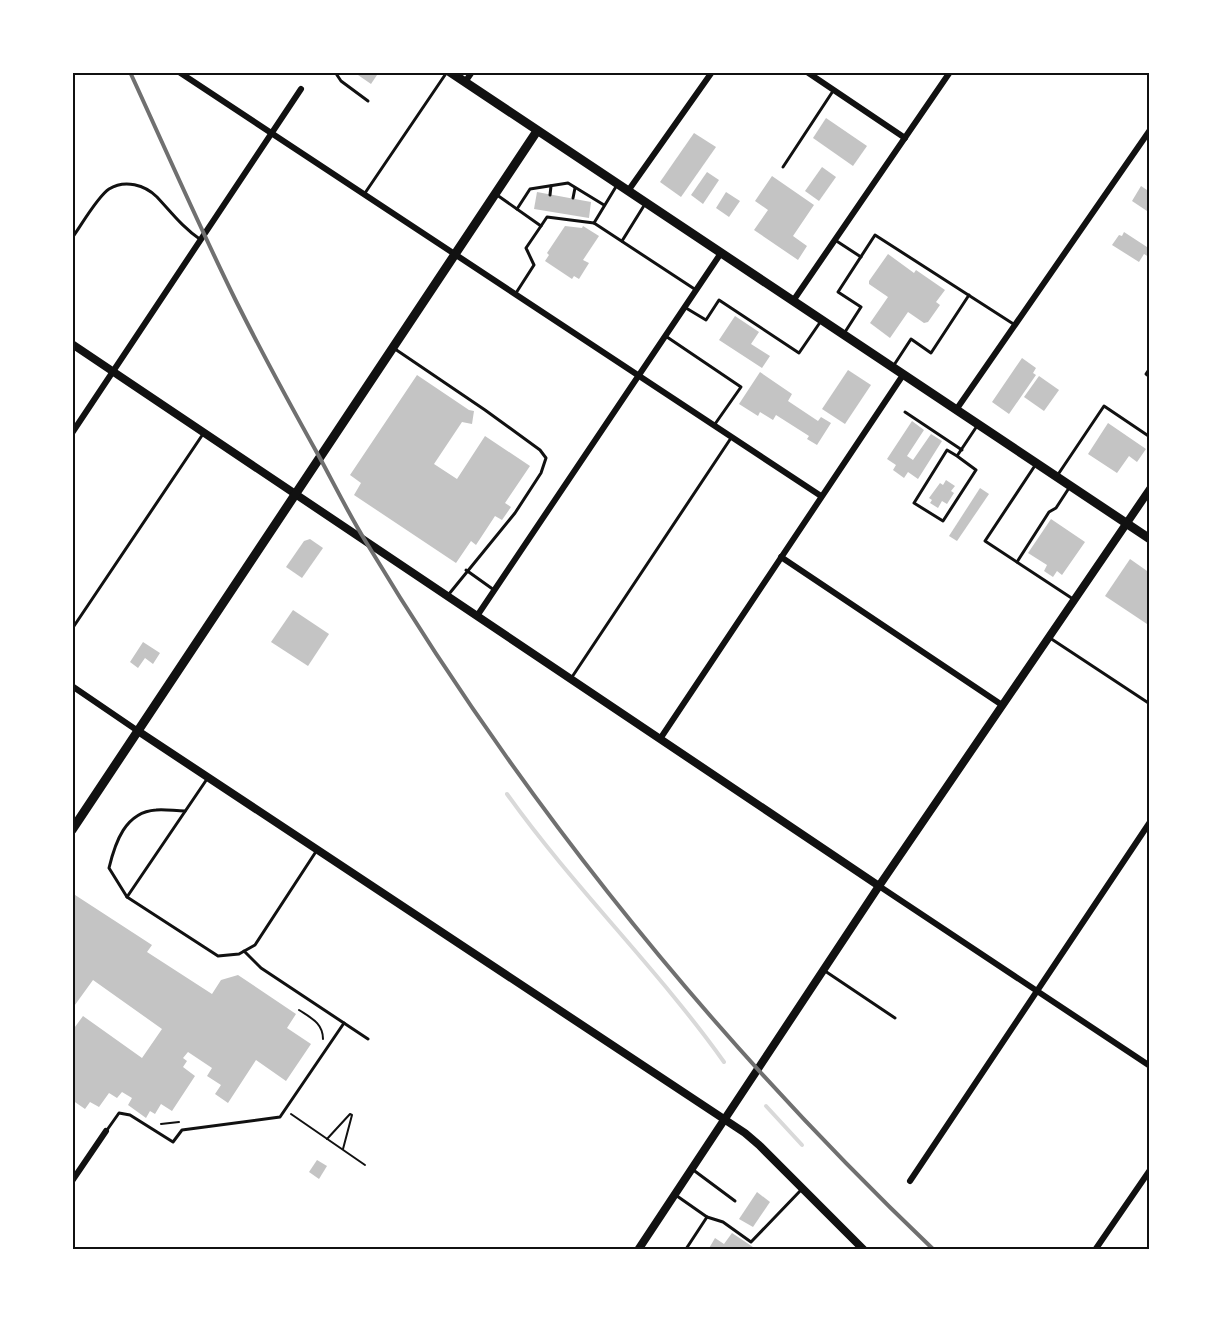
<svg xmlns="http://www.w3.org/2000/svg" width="1222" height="1322" font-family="'Space Grotesk',sans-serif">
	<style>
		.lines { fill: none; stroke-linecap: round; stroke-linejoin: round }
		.stream { stroke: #d9d9d9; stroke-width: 4 }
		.building { fill: #c4c4c4 }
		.path { stroke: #111; stroke-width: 2 }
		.service { stroke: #111; stroke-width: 3 }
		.minor { stroke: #111; stroke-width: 6 }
		.tertiary { stroke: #111; stroke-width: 8 }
		.primary { stroke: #111; stroke-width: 9 }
		.rail { stroke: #707070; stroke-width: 4 }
		.neatline { fill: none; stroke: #111; stroke-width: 2 }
	</style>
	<rect width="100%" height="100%" fill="#fff"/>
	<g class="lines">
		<g class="stream">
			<path d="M507 794C574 888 658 969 724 1062"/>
			<polyline points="766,1106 802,1145"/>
		</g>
	</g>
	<g class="building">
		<polygon points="361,72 379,72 371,84 358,75"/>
		<polygon points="826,118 867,146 853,166 813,138"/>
		<polygon points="694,133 716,147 681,197 660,182"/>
		<polygon points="822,167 836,177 819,201 805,191"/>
		<polygon points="707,172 719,180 703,204 691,195"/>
		<polygon points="772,176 814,205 793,236 807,246 798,260 754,230 768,210 755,201"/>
		<polygon points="1141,186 1150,192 1150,213 1132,201"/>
		<polygon points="537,192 591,202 589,218 534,209"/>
		<polygon points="726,192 740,201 729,217 716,208"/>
		<polygon points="565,226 582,228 583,226 599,236 583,260 589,263 579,279 574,276 572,279 545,261 549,255 547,253"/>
		<polygon points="1124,232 1150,249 1149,257 1144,254 1139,262 1112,245 1119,235 1122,236"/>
		<polygon points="888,254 914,273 916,270 945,290 936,302 940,305 928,322 924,323 908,312 890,338 870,323 888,297 869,284 869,281"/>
		<polygon points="735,316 759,332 751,344 770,356 762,368 719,340"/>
		<polygon points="1022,358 1036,368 1033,373 1036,375 1009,414 992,402"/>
		<polygon points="848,370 871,385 845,424 822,409"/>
		<polygon points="760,372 792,394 788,401 818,421 821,417 831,423 817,445 807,439 809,436 776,415 773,420 760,412 758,416 739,404"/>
		<polygon points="417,375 469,410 474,411 472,424 462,422 434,464 457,479 485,436 530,466 505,503 511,507 502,520 495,516 476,545 471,541 456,563 354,495 361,483 350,475"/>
		<polygon points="1039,376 1059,390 1044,411 1024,397"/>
		<polygon points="912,421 924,430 907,456 913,460 931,434 942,441 918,479 908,472 904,478 893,470 896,465 887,459"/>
		<polygon points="1108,423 1146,449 1137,462 1129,456 1117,473 1088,454"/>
		<polygon points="946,480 955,486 951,491 954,493 947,504 942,501 938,508 930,503 932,500 929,498 940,483 943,485"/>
		<polygon points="980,488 989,494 957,541 949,536"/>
		<polygon points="1051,519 1085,542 1062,575 1057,571 1053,577 1044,571 1047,565 1028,553"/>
		<polygon points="310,539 323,548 302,578 286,567 304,541"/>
		<polygon points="1130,559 1150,573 1150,626 1105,596"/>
		<polygon points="293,610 329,634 308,666 271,642"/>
		<polygon points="143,642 160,653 153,664 145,658 138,668 130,662"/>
		<polygon points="72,893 152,945 147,952 212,994 221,980 238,975 296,1014 287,1028 311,1044 286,1081 256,1060 228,1103 215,1094 221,1085 207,1076 212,1068 188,1052 183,1058 187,1061 183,1067 195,1076 172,1111 161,1104 155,1114 150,1111 146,1118 128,1105 132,1098 122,1092 117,1098 109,1093 99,1107 90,1102 85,1109 72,1100 72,1031 83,1016 142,1058 162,1029 93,980 72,1009"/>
		<polygon points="317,1160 327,1166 319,1179 309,1172"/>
		<polygon points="757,1192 770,1202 753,1227 739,1219"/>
		<polygon points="732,1233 753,1247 751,1250 708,1250 715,1238 724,1244"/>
	</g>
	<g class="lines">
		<g class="path">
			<path d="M299 1010C311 1018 323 1023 323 1039"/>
			<polyline points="291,1114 365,1165"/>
			<polyline points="161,1124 179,1122"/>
			<polyline points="327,1139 350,1114 352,1115 343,1149"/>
		</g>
		<g class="service">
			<polyline points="335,72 341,81 368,101"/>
			<polyline points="783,167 833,91"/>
			<polyline points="365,193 447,72"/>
			<polyline points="497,195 541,226 526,248 534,265 516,293"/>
			<polyline points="550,195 551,186"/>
			<polyline points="573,198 575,188"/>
			<polyline points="517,209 530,189 568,183 604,205"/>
			<polyline points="594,223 696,290"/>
			<polyline points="541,226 547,217 594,223 617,185"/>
			<path d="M72 238C81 226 97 197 109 189 125 179 145 185 157 197 171 212 183 228 201 240"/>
			<polyline points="835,240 861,257"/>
			<polyline points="622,241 645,204"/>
			<polyline points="686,308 706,320 719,300 799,353 821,321"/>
			<polyline points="845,332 861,307 838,292 875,235 1015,325"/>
			<polyline points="667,337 741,387 715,424"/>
			<polyline points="395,349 485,410 540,450 546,458 541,473 515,513 449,594"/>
			<polyline points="894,365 911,339 931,353 969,295"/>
			<polyline points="1150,368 1146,374 1150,377"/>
			<polyline points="905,412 962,450"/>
			<polyline points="957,456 976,470 943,521 914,503 947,450 957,456 977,426"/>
			<polyline points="1036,464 985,541 1073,599"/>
			<polyline points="1057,476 1104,406 1150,437"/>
			<polyline points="1017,562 1049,512 1056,508 1069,488"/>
			<polyline points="466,570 494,590"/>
			<polyline points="72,629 203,434"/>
			<polyline points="1050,638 1150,704"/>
			<polyline points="572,677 731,438"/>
			<path d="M185 811C175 811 165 809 156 810 125 812 115 843 109 868L127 897 218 956 239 954 255 945 317 850"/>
			<polyline points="127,897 207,779"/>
			<polyline points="244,951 261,968 368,1039"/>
			<polyline points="825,971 895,1018"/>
			<polyline points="107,1130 119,1113 130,1115 173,1142 182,1130 280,1117 344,1023"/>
			<polyline points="692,1169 735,1201"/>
			<polyline points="677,1196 707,1217 686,1249"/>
			<polyline points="707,1217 723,1222 751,1242 801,1190"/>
		</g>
		<g class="minor">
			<polyline points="179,72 821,496"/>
			<polyline points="807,72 905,138"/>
			<polyline points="465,82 472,72"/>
			<polyline points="628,191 712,72"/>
			<polyline points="793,301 950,72"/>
			<polyline points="956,410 1150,130"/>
			<polyline points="72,433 301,89"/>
			<polyline points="781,557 1002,705"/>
			<polyline points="477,616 721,253"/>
			<polyline points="72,686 138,731"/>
			<polyline points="660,739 903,375"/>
			<polyline points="879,886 1150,1066"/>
			<polyline points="72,1181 106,1131"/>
			<polyline points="910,1181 1150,822"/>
			<polyline points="1095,1250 1150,1170"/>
		</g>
		<g class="tertiary">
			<polyline points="72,344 879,886"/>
			<polyline points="138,731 745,1133 759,1145 864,1250"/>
			<polyline points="638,1250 879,886 1150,489"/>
		</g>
		<g class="primary">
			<polyline points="450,72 1150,539"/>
			<polyline points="72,830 537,131"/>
		</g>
		<path class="rail" d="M130 72C165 148 199 226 236 301 263 355 292 408 321 460 336 488 350 516 366 542 522 802 715 1041 934 1250"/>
	</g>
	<rect width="1222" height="1322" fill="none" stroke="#ffffff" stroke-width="147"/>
	<rect x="74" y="74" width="1074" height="1174" class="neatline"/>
</svg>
